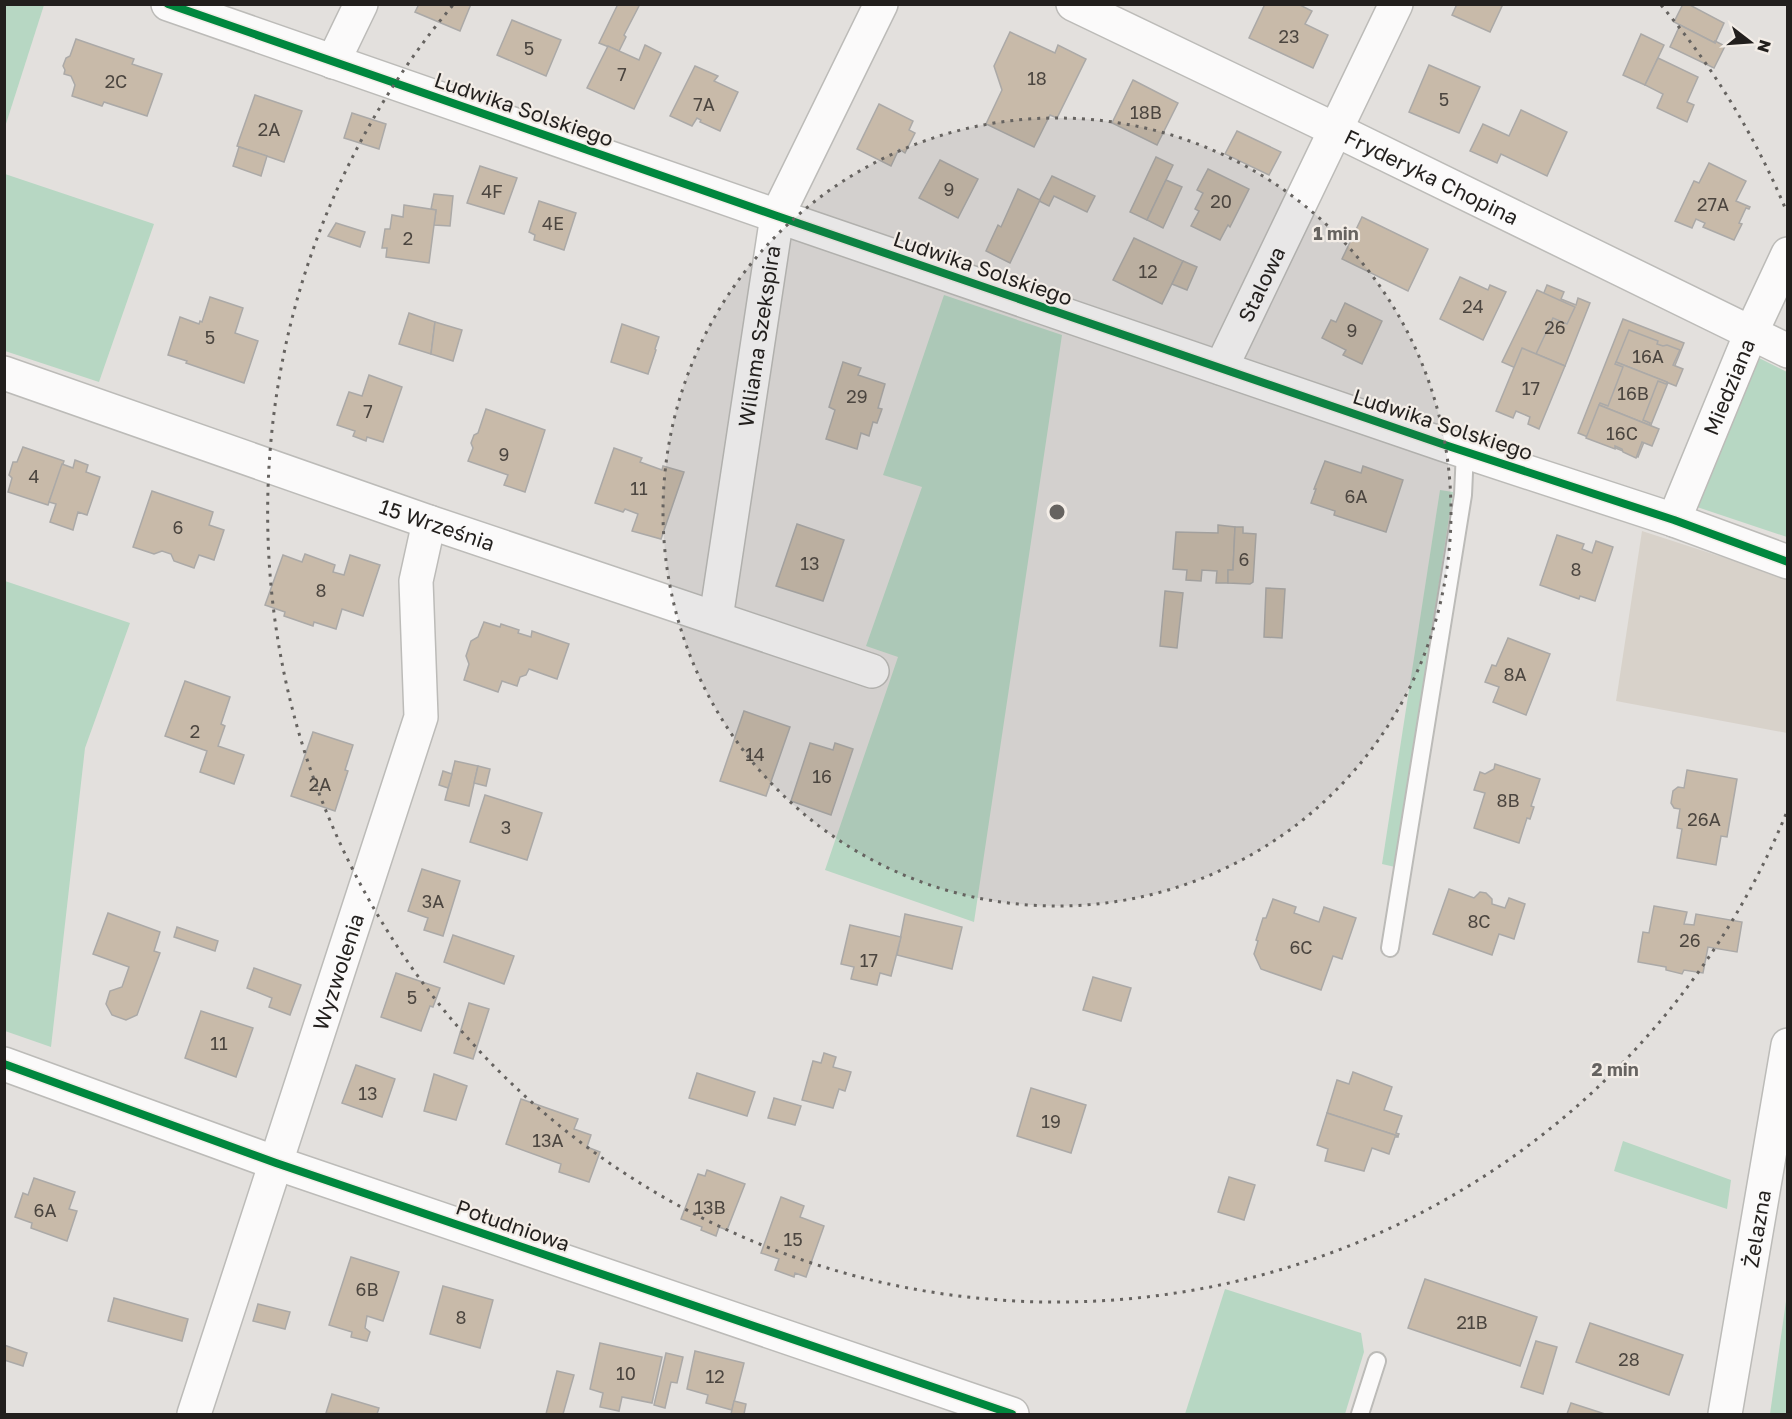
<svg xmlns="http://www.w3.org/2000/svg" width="1792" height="1419" font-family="'Golos Text',sans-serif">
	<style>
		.built { fill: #d8d2ca }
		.green { fill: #b7d7c3 }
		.building { fill: #c8baa9; stroke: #aba9a7; stroke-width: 1.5 }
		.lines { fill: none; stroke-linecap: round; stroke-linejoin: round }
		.service-casing { stroke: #bcbbb8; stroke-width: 20 }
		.minor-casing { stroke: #bcbbb8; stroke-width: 36 }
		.service { stroke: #fbfafa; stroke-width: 16 }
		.minor { stroke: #fbfafa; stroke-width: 33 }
		.cycleway-casing { stroke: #f3ede7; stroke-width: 11 }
		.cycleway { stroke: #00873e; stroke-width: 8 }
		.ring { fill: none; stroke: #666360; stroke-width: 3; stroke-dasharray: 3 6 }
		.labels { text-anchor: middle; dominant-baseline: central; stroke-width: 4.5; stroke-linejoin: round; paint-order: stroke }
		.number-label { font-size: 18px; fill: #4c4640 }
		.street-label { font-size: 21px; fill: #221f1d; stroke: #f3ede7 }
		.centre { fill: #666360; stroke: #f3ede7; stroke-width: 3 }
		.ring-label { font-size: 18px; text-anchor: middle; font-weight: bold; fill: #666360; stroke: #f3ede7; stroke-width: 4.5; stroke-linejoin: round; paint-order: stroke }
	</style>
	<rect width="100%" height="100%" fill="#e3e0dd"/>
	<polygon class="built" points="1642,531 1787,578 1787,733 1616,701"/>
	<g class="green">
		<polygon points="5,4 44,5 5,127 4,5"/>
		<polygon points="5,174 154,224 99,382 5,351"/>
		<polygon points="944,295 1062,335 974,922 825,870 898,657 866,646 922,487 883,475"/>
		<polygon points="1757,357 1787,372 1787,537 1697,507"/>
		<polygon points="1440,490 1453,492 1395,867 1382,864"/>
		<polygon points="5,581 130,623 85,748 51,1047 5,1031"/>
		<polygon points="1623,1141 1731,1180 1727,1209 1614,1171"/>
		<polygon points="1225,1289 1361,1333 1364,1352 1345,1414 1185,1414"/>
		<polygon points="1787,1294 1787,1414 1770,1414"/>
	</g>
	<g class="building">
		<polygon points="419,4 471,4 460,31 415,12"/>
		<polygon points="618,4 640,4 624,35 626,37 619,51 599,43"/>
		<polygon points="1265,4 1298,4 1312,11 1305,24 1328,35 1313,68 1249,38"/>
		<polygon points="1457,4 1503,4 1490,32 1452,15"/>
		<polygon points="1683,4 1688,4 1724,23 1715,43 1674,22"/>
		<polygon points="512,20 561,40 546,76 497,55"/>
		<polygon points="1680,25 1715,43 1715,41 1725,46 1714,68 1670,47"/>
		<polygon points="1010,32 1055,53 1058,45 1086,59 1057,118 1050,115 1034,147 986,124 1002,90 994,66"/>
		<polygon points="1641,34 1664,45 1645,85 1623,75"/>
		<polygon points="76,39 134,59 132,64 162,74 147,116 104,102 102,106 72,96 75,85 71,76 64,74 65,70 63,66 66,58 70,56"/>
		<polygon points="645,45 661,53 634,109 587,88 608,46 639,60"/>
		<polygon points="1658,58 1698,77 1687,102 1694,105 1687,122 1657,108 1663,94 1645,85"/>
		<polygon points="1429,65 1480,87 1459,133 1409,112"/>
		<polygon points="695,66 718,76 714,81 738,92 720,131 700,122 701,120 697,118 692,126 670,116"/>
		<polygon points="1133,80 1178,103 1157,145 1112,123"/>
		<polygon points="255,95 302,111 284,162 237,146"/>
		<polygon points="879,104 913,121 909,130 915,133 905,153 899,149 891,166 857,149"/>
		<polygon points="1521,110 1567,132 1547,176 1501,154 1497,163 1470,151 1483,124 1509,136"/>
		<polygon points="352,113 386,124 379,149 344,138"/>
		<polygon points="1237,131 1281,152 1269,175 1225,154"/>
		<polygon points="239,147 267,156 261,176 233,166"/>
		<polygon points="1156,157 1173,165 1147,220 1130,212"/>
		<polygon points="940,160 978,179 958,218 919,198"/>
		<polygon points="1709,163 1746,181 1736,201 1750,207 1749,209 1746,208 1739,223 1742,224 1734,240 1703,227 1705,223 1696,219 1692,228 1675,221 1694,181 1699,183"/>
		<polygon points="480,166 517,178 504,214 467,203"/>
		<polygon points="1208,169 1249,189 1230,227 1228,225 1220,240 1191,226 1199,211 1195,209 1203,193 1197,190"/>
		<polygon points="1052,176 1095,196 1087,212 1054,196 1049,206 1039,201"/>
		<polygon points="1166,180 1182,187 1163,228 1147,220"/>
		<polygon points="1018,189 1040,200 1010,263 986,251 998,225 1001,227"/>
		<polygon points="434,194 453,196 450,226 434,225 436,210 431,209"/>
		<polygon points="539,201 576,213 564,250 534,240 535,235 529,232"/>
		<polygon points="404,205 436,210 429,263 386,257 387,248 382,248 385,229 390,229 392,215 403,217"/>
		<polygon points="1362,217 1428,249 1408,291 1342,259"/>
		<polygon points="336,223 365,232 360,247 328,236"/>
		<polygon points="1134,238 1183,261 1162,304 1113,280"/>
		<polygon points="1183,261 1197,267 1187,290 1172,284"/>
		<polygon points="1460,277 1488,290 1490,285 1506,292 1483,340 1440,319"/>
		<polygon points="1547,285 1564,292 1561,299 1576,305 1578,298 1590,303 1565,366 1522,348"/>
		<polygon points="1537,290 1575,307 1567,324 1553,318 1527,373 1502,362"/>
		<polygon points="210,297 243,308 235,333 258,341 244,383 186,363 187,361 168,355 180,317 199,324 200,321 202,322"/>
		<polygon points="1345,303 1382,321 1362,364 1343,355 1346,350 1322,338 1331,320 1336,322"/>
		<polygon points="409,313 435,322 431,354 399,344"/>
		<polygon points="1623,319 1684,343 1638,457 1578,433"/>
		<polygon points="435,322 462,330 453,361 431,354"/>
		<polygon points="622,324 659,337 655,349 656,350 648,374 611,362"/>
		<polygon points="1629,330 1658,341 1657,344 1663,346 1667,345 1680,350 1673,365 1683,369 1676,386 1616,362"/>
		<polygon points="1522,348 1565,366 1539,429 1528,424 1530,417 1516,411 1513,418 1496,411"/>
		<polygon points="843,362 861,368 858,375 885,384 878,408 882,409 877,423 873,422 869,436 861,433 857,449 826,439 835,410 829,407"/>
		<polygon points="1616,362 1667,382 1666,384 1658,381 1643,420 1650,423 1649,425 1599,405 1600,403 1608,406 1623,367 1615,364"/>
		<polygon points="369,375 402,387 383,442 367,437 366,441 353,436 355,431 337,425 349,392 362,396"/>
		<polygon points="1599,405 1659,429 1652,446 1642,442 1636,458 1623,452 1622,449 1615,446 1615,449 1586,438"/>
		<polygon points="486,409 545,430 525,492 504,485 508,475 468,461 473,448 471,443 474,435 478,433"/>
		<polygon points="23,447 64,461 48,505 8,492 12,478 9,475 13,462 17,462"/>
		<polygon points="614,448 642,458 640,462 662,470 663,466 684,472 661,539 632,531 638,514 625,509 623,512 595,503"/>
		<polygon points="75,460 88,465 86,472 100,477 87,515 78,512 73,530 50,522 56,504 49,502 62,464 73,468"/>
		<polygon points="1325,461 1361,473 1363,466 1403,480 1386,532 1334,515 1335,511 1311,503 1316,489 1314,489"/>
		<polygon points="152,491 213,512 209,525 224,530 214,560 199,555 194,568 174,561 171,554 162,551 154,554 133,547"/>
		<polygon points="797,524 844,540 823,601 776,586"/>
		<polygon points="1218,525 1235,527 1233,570 1228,570 1228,583 1216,583 1217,571 1202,570 1201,581 1186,580 1187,570 1173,569 1176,532 1218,533"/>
		<polygon points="1235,527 1243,527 1243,533 1256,534 1253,582 1250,584 1228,583 1228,570 1233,570"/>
		<polygon points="1557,535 1584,544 1582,549 1592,553 1596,541 1613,547 1595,601 1580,596 1579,599 1540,585"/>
		<polygon points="305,554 335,565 333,572 344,575 350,555 380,565 363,616 342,609 336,629 314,622 313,626 284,616 285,612 265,605 283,555 302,562"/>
		<polygon points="1266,588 1285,589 1282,638 1264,637"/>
		<polygon points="1165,591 1183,593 1177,648 1160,646"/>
		<polygon points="484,622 500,627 501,624 519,630 518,633 531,637 532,631 569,644 557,679 529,669 526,675 520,677 517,686 502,681 498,692 464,680 469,664 466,656 471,641 478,637"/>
		<polygon points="1508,638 1550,654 1526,715 1493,702 1499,687 1485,682 1492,665 1496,666"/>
		<polygon points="185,681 230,697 221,724 225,726 218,746 244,755 234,784 200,772 207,751 165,736"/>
		<polygon points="744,711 790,727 766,796 720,781"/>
		<polygon points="313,732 353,745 345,770 348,771 335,811 291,796"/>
		<polygon points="810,743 833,750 835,743 853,749 831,815 791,801"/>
		<polygon points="455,761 478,766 469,806 445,800"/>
		<polygon points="1495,764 1540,779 1531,806 1534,807 1530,819 1527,818 1519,843 1474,828 1485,793 1474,790 1480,772 1485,774 1494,769"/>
		<polygon points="478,766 490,769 486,786 474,783"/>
		<polygon points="1687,770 1737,779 1727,837 1721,836 1716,865 1677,858 1682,829 1677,828 1680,809 1674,808 1671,803 1673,791 1678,787 1684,788"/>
		<polygon points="443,771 452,774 448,788 439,785"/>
		<polygon points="485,795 542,813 527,860 470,842"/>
		<polygon points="422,869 460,881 443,936 424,930 428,918 408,911"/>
		<polygon points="1449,889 1474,898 1480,892 1486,893 1492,899 1492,904 1505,908 1509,898 1525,904 1514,939 1499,934 1492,955 1433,934"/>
		<polygon points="1273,899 1296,907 1294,913 1319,922 1324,907 1356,918 1342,959 1333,956 1321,990 1261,969 1254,954 1258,941 1256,940 1263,918 1266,918"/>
		<polygon points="1654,906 1687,912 1684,924 1694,925 1696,914 1742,922 1737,952 1708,947 1703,973 1684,970 1682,974 1666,970 1666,967 1638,962 1643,932 1649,933"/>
		<polygon points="108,913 160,932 154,951 160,953 137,1015 126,1020 112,1015 106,1004 110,991 122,987 129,967 93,954"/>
		<polygon points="905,914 962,927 952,969 897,955"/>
		<polygon points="850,925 901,937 891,976 880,973 877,985 851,979 854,967 841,964"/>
		<polygon points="177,927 218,941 215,951 174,937"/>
		<polygon points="453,935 514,956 504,984 444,962"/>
		<polygon points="254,968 301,985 290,1015 269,1007 272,998 247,988"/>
		<polygon points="396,973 440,988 433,1007 430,1006 421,1031 381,1017"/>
		<polygon points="1093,977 1131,988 1121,1021 1083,1010"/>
		<polygon points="469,1003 489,1009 473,1059 454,1053"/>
		<polygon points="201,1011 253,1028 236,1077 185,1058"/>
		<polygon points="824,1053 836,1057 833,1067 851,1072 845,1091 839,1089 833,1108 802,1100 813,1061 821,1063"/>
		<polygon points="356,1065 395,1079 382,1117 342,1103"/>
		<polygon points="1353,1072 1392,1087 1384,1110 1402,1116 1396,1133 1399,1134 1398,1136 1327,1113 1337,1080 1349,1084"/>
		<polygon points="697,1073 755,1092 747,1116 689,1098"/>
		<polygon points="434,1074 467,1086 456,1120 424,1111"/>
		<polygon points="1031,1088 1086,1105 1071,1153 1017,1136"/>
		<polygon points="774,1098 801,1106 795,1125 768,1118"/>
		<polygon points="521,1099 578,1119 574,1129 591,1135 587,1147 600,1152 589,1182 559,1172 561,1164 506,1144"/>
		<polygon points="1327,1113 1398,1136 1398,1137 1395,1137 1389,1154 1372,1148 1364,1171 1325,1161 1328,1149 1317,1145"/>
		<polygon points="707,1170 745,1184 727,1230 719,1227 716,1236 701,1230 702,1227 681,1219 698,1174 705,1176"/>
		<polygon points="1229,1177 1255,1185 1244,1220 1218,1212"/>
		<polygon points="34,1178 75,1192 69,1209 77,1211 67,1241 31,1228 32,1223 15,1217 23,1193 28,1195"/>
		<polygon points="781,1197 804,1206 800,1217 824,1226 806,1277 795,1273 794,1277 775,1270 779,1259 761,1253"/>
		<polygon points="351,1257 399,1272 383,1321 367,1316 365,1328 370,1332 367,1341 351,1337 352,1332 329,1325"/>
		<polygon points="1425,1279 1537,1317 1520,1366 1408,1328"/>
		<polygon points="443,1286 493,1300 480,1348 430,1334"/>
		<polygon points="114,1298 188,1319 182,1341 108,1321"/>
		<polygon points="258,1304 290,1312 285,1329 253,1321"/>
		<polygon points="1590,1323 1683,1355 1669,1395 1576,1362"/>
		<polygon points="1536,1341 1557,1347 1543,1394 1521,1387"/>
		<polygon points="600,1343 662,1357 652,1403 622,1397 619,1411 600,1407 603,1393 590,1389"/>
		<polygon points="4,1345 27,1353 23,1366 4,1360"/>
		<polygon points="695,1351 744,1363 732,1410 706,1403 708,1395 687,1389"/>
		<polygon points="666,1353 683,1357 677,1383 671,1382 665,1408 654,1405"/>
		<polygon points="557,1371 574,1375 563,1414 546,1414"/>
		<polygon points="332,1394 379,1408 377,1414 326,1413"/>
		<polygon points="734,1401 746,1404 744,1414 731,1414"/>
		<polygon points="1571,1403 1605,1414 1567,1414"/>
	</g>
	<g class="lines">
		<defs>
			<g id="service">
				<polyline points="1390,948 1463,495 1465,451"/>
				<polyline points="1360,1414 1377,1361"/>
			</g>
			<g id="minor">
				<polyline points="168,4 777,216 1445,445 1674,520 1788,562"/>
				<path id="s1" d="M1073 4 1336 130 1788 351"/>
				<polyline points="333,62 361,4"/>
				<path id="s2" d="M1221 368 1396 4"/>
				<path id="s3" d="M4 373 429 522 872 671"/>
				<path id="s4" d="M1674 520 1751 333 1788 254"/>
				<path id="s5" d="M716 618 777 216 881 4"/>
				<polyline points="4,1064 276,1163 1012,1414"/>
				<path id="s6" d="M194 1414 421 717 416 581 429 522"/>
				<path id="s7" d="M1725 1414 1788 1045"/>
			</g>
		</defs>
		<use href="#service" class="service-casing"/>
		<use href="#minor" class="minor-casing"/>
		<use href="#service" class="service"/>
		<use href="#minor" class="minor"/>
		<defs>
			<g id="cycleway">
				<polyline points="168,4 777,216 1445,445 1674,520 1788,562"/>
				<polyline points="4,1064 276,1163 1012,1414"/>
			</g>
		</defs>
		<use href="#cycleway" class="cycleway-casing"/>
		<use href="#cycleway" class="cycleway"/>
	</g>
	<circle cx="1057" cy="512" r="394" fill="#666360" fill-opacity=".12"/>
	<g class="ring">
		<circle cx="1057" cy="512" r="394"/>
		<path d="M1786 814A789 789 0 1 1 453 5M1661 5A789 789 0 0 1 1786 210"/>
	</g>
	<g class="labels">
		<g class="number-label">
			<text x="1289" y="36">23</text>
			<text x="529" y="48">5</text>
			<text x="622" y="74">7</text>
			<text x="1037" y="78">18</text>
			<text x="116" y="81">2C</text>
			<text x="1444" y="99">5</text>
			<text x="704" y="104">7A</text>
			<text x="1146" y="112">18B</text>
			<text x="269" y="129">2A</text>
			<text x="949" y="189">9</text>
			<text x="492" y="191">4F</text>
			<text x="1221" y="201">20</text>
			<text x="1713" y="204">27A</text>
			<text x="553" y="223">4E</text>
			<text x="408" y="238">2</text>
			<text x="1148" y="271">12</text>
			<text x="1473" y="306">24</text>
			<text x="1555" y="327">26</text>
			<text x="1352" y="330">9</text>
			<text x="210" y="337">5</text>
			<text x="1648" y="356">16A</text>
			<text x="1531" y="388">17</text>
			<text x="1633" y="393">16B</text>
			<text x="857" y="396">29</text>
			<text x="368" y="411">7</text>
			<text x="1622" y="433">16C</text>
			<text x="504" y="454">9</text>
			<text x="34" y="476">4</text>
			<text x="639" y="488">11</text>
			<text x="1356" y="496">6A</text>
			<text x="178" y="527">6</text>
			<text x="1244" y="559">6</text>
			<text x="810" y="563">13</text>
			<text x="1576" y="569">8</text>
			<text x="321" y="590">8</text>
			<text x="1515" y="674">8A</text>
			<text x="195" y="731">2</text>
			<text x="755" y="754">14</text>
			<text x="822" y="776">16</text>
			<text x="320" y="784">2A</text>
			<text x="1508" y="800">8B</text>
			<text x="1704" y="819">26A</text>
			<text x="506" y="827">3</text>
			<text x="433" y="901">3A</text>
			<text x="1479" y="921">8C</text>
			<text x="1690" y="940">26</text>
			<text x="1301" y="947">6C</text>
			<text x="869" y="960">17</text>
			<text x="412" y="997">5</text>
			<text x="219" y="1043">11</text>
			<text x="368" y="1093">13</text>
			<text x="1051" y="1121">19</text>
			<text x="548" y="1140">13A</text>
			<text x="710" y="1207">13B</text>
			<text x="45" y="1210">6A</text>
			<text x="793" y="1239">15</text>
			<text x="367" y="1289">6B</text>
			<text x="461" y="1317">8</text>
			<text x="1472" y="1322">21B</text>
			<text x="1629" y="1359">28</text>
			<text x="626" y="1373">10</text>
			<text x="715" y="1376">12</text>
		</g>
		<g class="street-label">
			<text transform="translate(524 109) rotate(19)">Ludwika Solskiego</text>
			<text stroke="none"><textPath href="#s1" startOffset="398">Fryderyka Chopina</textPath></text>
			<text transform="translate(983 268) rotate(19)">Ludwika Solskiego</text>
			<text stroke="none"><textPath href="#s2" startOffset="93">Stalowa</textPath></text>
			<text stroke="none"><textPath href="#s5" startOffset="285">Wiliama Szekspira</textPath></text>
			<text stroke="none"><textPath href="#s4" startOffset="144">Miedziana</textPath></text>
			<text transform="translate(1443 424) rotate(18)">Ludwika Solskiego</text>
			<text stroke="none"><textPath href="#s3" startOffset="459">15 Września</textPath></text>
			<text stroke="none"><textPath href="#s6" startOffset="465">Wyzwolenia</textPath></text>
			<text transform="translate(513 1225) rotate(19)">Południowa</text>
			<text stroke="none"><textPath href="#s7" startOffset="188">Żelazna</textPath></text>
		</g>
	</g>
	<circle cx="1057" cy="512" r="9" class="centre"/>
	<g class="ring-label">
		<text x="1336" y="240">1 min</text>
		<text x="1615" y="1076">2 min</text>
	</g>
	<rect width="1792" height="1419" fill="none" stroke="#221f1d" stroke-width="12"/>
	<g transform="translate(1750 42) rotate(107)" stroke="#f3ede7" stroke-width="4.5" paint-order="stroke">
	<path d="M0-4.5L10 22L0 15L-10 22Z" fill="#221f1d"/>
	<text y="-9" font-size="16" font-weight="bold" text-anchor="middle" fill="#221f1d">N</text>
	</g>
</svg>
